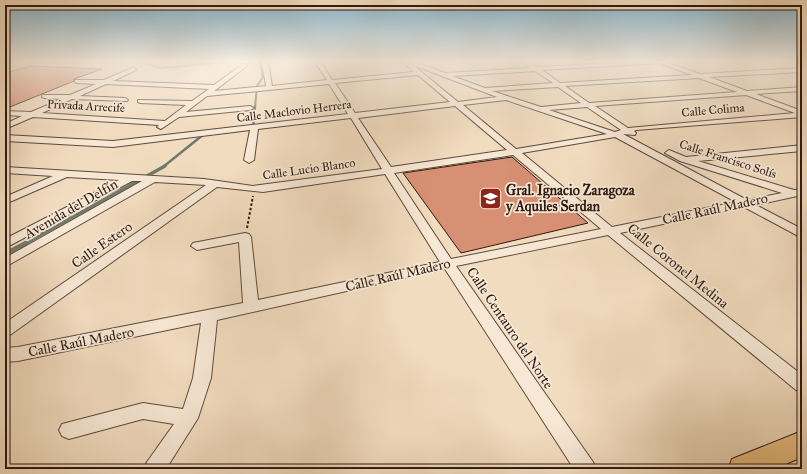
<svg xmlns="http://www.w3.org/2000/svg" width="807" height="474" font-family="'IM FELL Great Primer',serif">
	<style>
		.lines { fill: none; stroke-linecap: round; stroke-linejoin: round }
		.stream-far3 { stroke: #6f7b6e; stroke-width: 2 }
		.stream-far2 { stroke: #6f7b6e; stroke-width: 2.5 }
		.stream-far1 { stroke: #6f7b6e; stroke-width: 3.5 }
		.stream { stroke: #6f7b6e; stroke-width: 4.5 }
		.building { fill: #d89074; stroke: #2c1a10 }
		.minor-casing { stroke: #5e4a3c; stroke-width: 2 }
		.major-casing { stroke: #2c1a10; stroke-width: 2 }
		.path { stroke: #2c1a10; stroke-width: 2; stroke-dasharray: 2.5 2; stroke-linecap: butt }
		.minor { fill: #f7e8d5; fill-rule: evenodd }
		.major { fill: #e9be80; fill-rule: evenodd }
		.labels { text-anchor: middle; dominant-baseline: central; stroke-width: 3.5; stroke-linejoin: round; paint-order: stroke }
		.far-street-label { font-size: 12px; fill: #2c1a10; stroke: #f7e8d5 }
		.poi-label { font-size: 14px; font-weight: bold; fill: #2c1a10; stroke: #f7e8d5; text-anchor: start }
		.street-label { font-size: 14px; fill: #2c1a10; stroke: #f7e8d5 }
	</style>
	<rect width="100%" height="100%" fill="#f2dcbf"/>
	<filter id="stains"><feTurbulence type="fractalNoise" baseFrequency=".005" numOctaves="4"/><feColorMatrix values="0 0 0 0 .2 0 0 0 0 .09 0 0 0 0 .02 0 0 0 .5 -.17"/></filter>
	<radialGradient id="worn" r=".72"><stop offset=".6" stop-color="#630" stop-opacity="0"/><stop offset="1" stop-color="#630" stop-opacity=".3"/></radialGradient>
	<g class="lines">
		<g class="stream-far3">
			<polyline points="142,62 161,68 226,62"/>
			<polyline points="255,108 257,86 263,77 260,62"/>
		</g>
		<g class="stream-far2">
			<polyline points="253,128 255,107"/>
			<polyline points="163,167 204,134"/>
		</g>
		<polyline class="stream-far1" points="24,244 165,166"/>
		<polyline class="stream" points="5,254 26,243"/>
	</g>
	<g class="building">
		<polygon points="31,66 102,69 74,79 74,81 5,109 5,73"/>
		<polygon points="512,157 588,223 461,253 403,173"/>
	</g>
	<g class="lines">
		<defs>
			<path id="minor" d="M262 62H268L272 86 327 80 315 62H321L332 80 414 72 403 62H416L445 73 530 68 523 62H530L537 67 628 62H666L700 74 802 68V72L709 77 747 91 802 87V91L756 94 802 111V117L636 130 634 131 636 133 635 135 623 134 747 200 782 193 680 161 665 153 669 150 686 157 802 145V151L698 161 794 190 802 189V195L756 205 802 229V238L744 207 620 233 802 375V392L796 390 608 235 456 266 593 462 596 469H574L445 269 217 320 211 378 198 418 166 469H144L147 462 174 424 143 419 69 439 62 436 59 430 62 424 143 403 183 409 193 378 201 323 18 361 5 362V348L18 347 243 303 239 242 197 250 191 246 193 243 245 233 249 234 251 237 258 300 440 262 385 174 263 192 217 187 10 335 5 337V323L206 185 155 182 5 267V258L142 181H132L5 248V239L119 180 67 177 5 204V197L53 176 5 173V167L204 179 253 186 382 169 351 118 258 129 254 160 249 163 244 160 250 130 113 147 5 141V135L113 141 348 114 329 84 207 96 186 112 250 106 254 108 250 110 179 117 161 129 157 127 159 125 33 117 5 129V124L22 116 5 115V111L31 112 62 99 44 98 42 97V95H70L96 84 77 83 75 82V80H104L134 67 136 70 113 81 214 85 243 64H247V66L214 91 266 86ZM660 63 691 75 560 83 542 70ZM413 65 497 97 458 102ZM535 71 553 83 485 88 452 76ZM418 75 450 102 355 113 335 83ZM699 78 737 92 589 103 565 86ZM106 84 209 89 192 101 138 100V102L140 103 186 105 165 121 42 113 72 99 127 101 128 100 125 98 80 96ZM558 87 581 103 541 107 492 91ZM746 95 795 113 628 128 595 106ZM506 100 607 134 516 149 463 105ZM455 106 507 150 391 167 358 118ZM587 107 621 130 615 132 549 110ZM615 137 736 202 612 227 522 153ZM513 155 601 229 451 259 394 173Z"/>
			<polygon id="major" points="802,431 802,457 774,469 728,469 732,459"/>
		</defs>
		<use href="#minor" class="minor-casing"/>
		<use href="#major" class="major-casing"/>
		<polyline class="path" points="247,228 253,196"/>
		<use href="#minor" class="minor"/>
		<use href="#major" class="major"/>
	</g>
	<linearGradient id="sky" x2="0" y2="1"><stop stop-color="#89b7d0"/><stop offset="0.48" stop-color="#f9efe2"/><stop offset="1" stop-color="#f9efe2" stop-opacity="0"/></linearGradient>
	<rect width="807" height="128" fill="url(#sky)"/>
	<defs>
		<symbol id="school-square" viewBox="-11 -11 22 22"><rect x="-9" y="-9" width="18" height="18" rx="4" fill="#8f2418" stroke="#f7e8d5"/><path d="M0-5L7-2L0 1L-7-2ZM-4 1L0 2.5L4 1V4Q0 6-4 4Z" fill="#fff"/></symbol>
	</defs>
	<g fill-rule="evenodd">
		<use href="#school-square" x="478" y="186" width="25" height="25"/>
	</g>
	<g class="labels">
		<g class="far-street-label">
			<text transform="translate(86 106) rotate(3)">Privada Arrecife</text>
			<text transform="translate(713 110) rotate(-5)">Calle Colima</text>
			<text transform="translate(294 111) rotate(-7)">Calle Maclovio Herrera</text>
			<text transform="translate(728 159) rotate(18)">Calle Francisco Solís</text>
			<text transform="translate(309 169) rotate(-8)">Calle Lucio Blanco</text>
		</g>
		<g class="poi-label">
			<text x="506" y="190">Gral. Ignacio Zaragoza<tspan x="506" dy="16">y Aquiles Serdan</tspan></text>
		</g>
		<g class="street-label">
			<text transform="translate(71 209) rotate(-30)">Avenida del Delfín</text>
			<text transform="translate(715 209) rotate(-12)">Calle Raúl Madero</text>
			<text transform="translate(102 245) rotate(-35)">Calle Estero</text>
			<text transform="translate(678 266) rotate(39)">Calle Coronel Medina</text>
			<text transform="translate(398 275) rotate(-13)">Calle Raúl Madero</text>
			<text transform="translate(510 328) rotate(56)">Calle Centauro del Norte</text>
			<text transform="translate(81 342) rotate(-11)">Calle Raúl Madero</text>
		</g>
	</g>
	<rect width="807" height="474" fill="none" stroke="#f2dcbf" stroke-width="20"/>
	<rect x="6" y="6" width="795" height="462" fill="none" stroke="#2c1a10" stroke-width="2"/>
	<rect x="10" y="10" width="787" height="454" fill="none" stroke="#2c1a10"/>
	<rect width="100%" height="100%" filter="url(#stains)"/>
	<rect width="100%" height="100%" fill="url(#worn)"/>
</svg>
